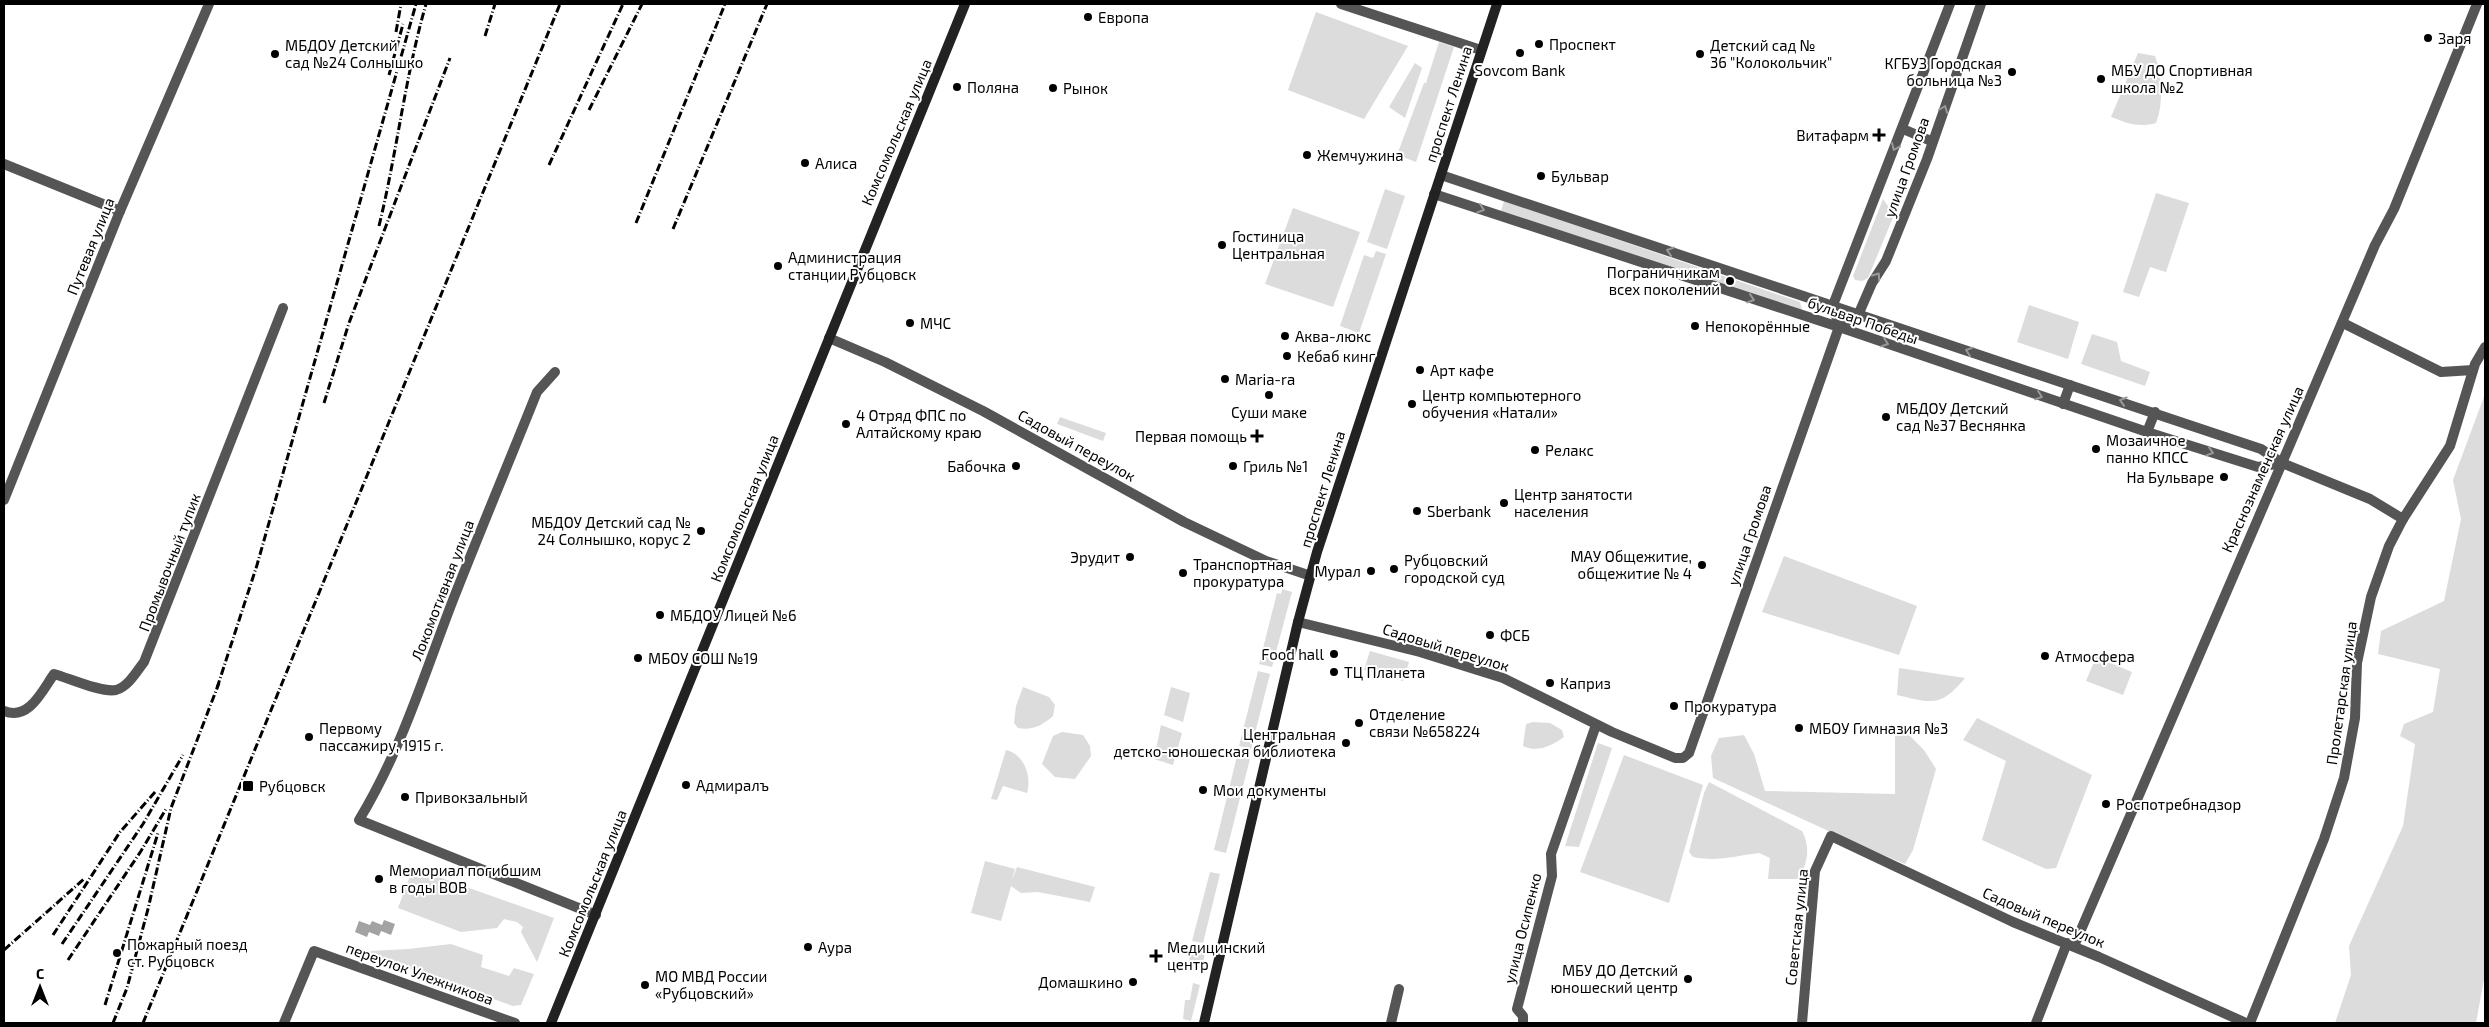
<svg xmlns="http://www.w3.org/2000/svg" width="2489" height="1027" font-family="'Exo 2',sans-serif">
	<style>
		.green { fill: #dcdcdc }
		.water { fill: #a3a3a3 }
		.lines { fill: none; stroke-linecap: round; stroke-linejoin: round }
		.minor { stroke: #555; stroke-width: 10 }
		.tertiary { stroke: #555; stroke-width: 10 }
		.secondary { stroke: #222; stroke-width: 10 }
		.rail { stroke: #000; stroke-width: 3; stroke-dasharray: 8 2.5 1 2.5; stroke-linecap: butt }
		.oneway { stroke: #999 }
		.poi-dot { fill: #000; stroke: #fff; stroke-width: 2 }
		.labels { text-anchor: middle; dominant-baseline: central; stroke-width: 4; stroke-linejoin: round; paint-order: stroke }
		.poi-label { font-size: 15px; fill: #000; stroke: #fff; text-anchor: start }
		.street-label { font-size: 15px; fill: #000; stroke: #fff }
	</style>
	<rect width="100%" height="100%" fill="#fff"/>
	<g class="green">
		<polygon points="1316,12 1408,46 1364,119 1288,90"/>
		<polygon points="1439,42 1454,47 1416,162 1397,155 1424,83 1426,83"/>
		<path d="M2138 53 2155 56C2162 77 2164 102 2156 123 2139 128 2127 123 2111 117Z"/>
		<polygon points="1415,63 1422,68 1405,118 1389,107"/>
		<polygon points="1385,189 1405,196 1387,249 1367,242"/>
		<polygon points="2156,193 2189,203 2166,272 2150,267 2139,297 2123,292"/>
		<polygon points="1883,199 1894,215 1868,278 1862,281 1855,280 1853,276"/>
		<polygon points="1504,201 1800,302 1802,309 1801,310 1501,211"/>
		<polygon points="1293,208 1360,232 1333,307 1265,284"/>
		<polygon points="1376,251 1386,254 1359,333 1340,326 1364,255 1373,258"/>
		<polygon points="2029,305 2079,322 2068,359 2017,342"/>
		<polygon points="2092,334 2117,342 2121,361 2150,372 2145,386 2081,364"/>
		<polygon points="2485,394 2485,974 2476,1023 2335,1023 2351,975 2349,946 2403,826 2415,744 2400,736 2404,724 2433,712 2440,669 2378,654 2381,631 2444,601 2461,519 2453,480"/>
		<polygon points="1060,417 1106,433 1103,441 1057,424"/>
		<polygon points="1784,556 1917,606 1899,655 1762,612"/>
		<polygon points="1282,589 1292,592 1272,667 1259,664 1277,593 1281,594"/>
		<polygon points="1370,651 1409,662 1403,681 1364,670"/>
		<polygon points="2096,657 2132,672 2123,695 2086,681"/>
		<path d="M1899 668 1965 678C1940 708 1932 703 1897 695Z"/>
		<polygon points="1258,671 1270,674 1251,749 1239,746"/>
		<path d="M1023 687 1049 697 1055 705 1053 716C1043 725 1032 731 1018 728L1014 723 1016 706Z"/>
		<polygon points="1171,687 1190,693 1183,722 1164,715"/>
		<polygon points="1977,718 2092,775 2056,868 2046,869 1982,840 2006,761 1963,740"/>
		<path d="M1533 722 1550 723 1562 730 1564 737C1552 746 1536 753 1523 746L1526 724Z"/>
		<polygon points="1161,725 1182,733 1173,765 1154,759"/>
		<polygon points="1903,729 1924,750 1936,769 1913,850 1905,864 1848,840 1713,778 1711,756 1719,738 1744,735 1754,754 1765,791 1895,794 1895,735"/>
		<polygon points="1062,732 1083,735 1090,746 1091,756 1075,779 1055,777 1042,764 1053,736"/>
		<polygon points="1598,743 1612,748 1579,847 1565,846"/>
		<path d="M1006 750C1024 754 1032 776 1027 793L1003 786 997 800 991 799Z"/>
		<polygon points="1624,755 1703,785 1669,903 1580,872"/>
		<polygon points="1237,756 1250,759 1226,853 1214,850"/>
		<path d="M1709 782 1802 831C1811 848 1807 861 1800 879H1768L1770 858 1759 853C1734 856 1719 862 1693 857L1689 852 1704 793Z"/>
		<polygon points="985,861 1015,869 1012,880 1017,867 1095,887 1090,902 1038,892 1021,893 1011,886 1001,921 971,913"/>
		<polygon points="413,868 554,918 537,962 521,932 523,927 517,922 504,919 497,928 461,932 398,908"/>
		<polygon points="1210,872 1220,874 1203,943 1192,941"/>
		<polygon points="451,944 483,955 481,967 509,976 514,968 534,974 521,1005 513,1006 369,954 370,951 408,949"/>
		<polygon points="1193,945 1206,948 1202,968 1188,965"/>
		<polygon points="1193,983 1200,985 1191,1021 1183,1019 1185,1000 1190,1000"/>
	</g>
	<polygon class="water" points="384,920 395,924 391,935 381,931 379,936 369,932 367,937 355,932 359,921 370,925 372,921 382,925"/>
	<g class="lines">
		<g class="minor">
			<polyline points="1341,4 1481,50"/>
			<polyline points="1903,129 1931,141"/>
			<polyline points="4,164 120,211"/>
			<polyline points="2343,323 2441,372 2473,370"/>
			<polyline points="829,338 885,362 983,411 1184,522 1266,561 1311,576"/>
			<path d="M555 372 537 392C509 462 480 531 453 600 424 675 401 751 359 820L596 915"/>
			<polyline points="4,500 120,211 209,4"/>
			<polyline points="2403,519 2450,446 2475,364 2485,347"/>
			<polyline points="1298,622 1420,652 1503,678 1612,732 1675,758 1683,758 1689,753 1839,327"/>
			<path d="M4 711C29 721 42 691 54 674 69 678 101 693 116 690 128 687 137 671 144 662L283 308"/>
			<polyline points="2074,946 2282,463"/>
			<polyline points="284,1023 314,951 515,1023"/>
			<polyline points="1391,1023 1399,989"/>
			<polyline points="1523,1023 1523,1016 1517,1009 1552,876 1551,854 1596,725"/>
			<polyline points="1802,1023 1815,871 1831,836 2013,922 2099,957 2246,1023"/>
			<polyline points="2036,1023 2067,943"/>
		</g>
		<g class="tertiary">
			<polyline points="1441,175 2261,449 2282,463 2370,499 2403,519 2389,546 2371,597 2357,663 2355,718 2344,778 2324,839 2250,1023"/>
			<polyline points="1434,194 1839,327 2147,432 2258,467 2282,463"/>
			<polyline points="1839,327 1859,313 1872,283 1886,261 1927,159 1981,4"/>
			<polyline points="1839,327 1833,305 1950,4"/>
			<polyline points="2063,404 2070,385"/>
			<polyline points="2147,432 2155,412"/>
			<polyline points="2282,463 2375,245 2394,209 2477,4"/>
		</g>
		<g class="secondary">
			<polyline points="551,1023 965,4"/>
			<polyline points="1204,1023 1298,622 1317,552 1497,4"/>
		</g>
		<g class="rail">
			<polyline points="396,32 401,4"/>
			<polyline points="485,36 495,4"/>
			<polyline points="389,75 403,24"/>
			<polyline points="589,110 642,4"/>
			<polyline points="549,165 623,4"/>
			<polyline points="636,223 725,4"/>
			<path d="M379 226C397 152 405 77 426 4"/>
			<polyline points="673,229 767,4"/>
			<polyline points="324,403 349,323 450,58"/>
			<polyline points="217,688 257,565 416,4"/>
			<polyline points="53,935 120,832 156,791"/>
			<polyline points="62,944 143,824 183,755"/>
			<polyline points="4,950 84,879"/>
			<polyline points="68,960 141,851 166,809"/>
			<polyline points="105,1005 158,833"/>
			<polyline points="113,1023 127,988 148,909 171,808 219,683"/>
			<polyline points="143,1023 560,4"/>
		</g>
	</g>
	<defs><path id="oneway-chevron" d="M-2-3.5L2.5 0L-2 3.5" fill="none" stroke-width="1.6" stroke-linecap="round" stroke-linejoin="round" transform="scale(1.25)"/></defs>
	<g class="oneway">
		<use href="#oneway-chevron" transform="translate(1944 109) rotate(-69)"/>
		<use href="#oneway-chevron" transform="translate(1895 147) rotate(114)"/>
		<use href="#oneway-chevron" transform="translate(1481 209) rotate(19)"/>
		<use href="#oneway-chevron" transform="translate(1670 251) rotate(-162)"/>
		<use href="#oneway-chevron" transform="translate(1877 276) rotate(-55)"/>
		<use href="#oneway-chevron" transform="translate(1751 299) rotate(18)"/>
		<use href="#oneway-chevron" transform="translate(1885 343) rotate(19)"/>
		<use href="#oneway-chevron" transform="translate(1969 351) rotate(-161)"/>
		<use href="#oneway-chevron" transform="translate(2039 396) rotate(19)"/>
		<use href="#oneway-chevron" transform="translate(2123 401) rotate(-163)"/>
		<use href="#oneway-chevron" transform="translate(2210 452) rotate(18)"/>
	</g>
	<g class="poi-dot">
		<circle cx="1088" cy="17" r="5"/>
		<circle cx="2428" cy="38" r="5"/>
		<circle cx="1539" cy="44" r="5"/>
		<circle cx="1520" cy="53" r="5"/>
		<circle cx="275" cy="54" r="5"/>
		<circle cx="1700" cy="54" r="5"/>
		<circle cx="2012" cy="72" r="5"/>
		<circle cx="2101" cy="79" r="5"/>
		<circle cx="957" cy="87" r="5"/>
		<circle cx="1053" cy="88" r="5"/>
		<path d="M1876.5 127.5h5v5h5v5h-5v5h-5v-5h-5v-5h5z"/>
		<circle cx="1307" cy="155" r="5"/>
		<circle cx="805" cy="163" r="5"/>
		<circle cx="1541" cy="176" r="5"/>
		<circle cx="1222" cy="245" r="5"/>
		<circle cx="778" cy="266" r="5"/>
		<circle cx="1730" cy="281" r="5"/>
		<circle cx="910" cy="323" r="5"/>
		<circle cx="1695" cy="326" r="5"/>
		<circle cx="1285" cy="336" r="5"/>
		<circle cx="1287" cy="356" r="5"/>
		<circle cx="1420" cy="370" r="5"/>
		<circle cx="1225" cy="379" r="5"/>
		<circle cx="1269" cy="395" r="5"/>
		<circle cx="1412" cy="404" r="5"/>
		<circle cx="1886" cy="417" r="5"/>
		<circle cx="846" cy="424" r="5"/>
		<path d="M1254.5 428.5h5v5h5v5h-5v5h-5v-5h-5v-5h5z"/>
		<circle cx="2096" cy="449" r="5"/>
		<circle cx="1535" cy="450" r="5"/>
		<circle cx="1016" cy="466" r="5"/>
		<circle cx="1233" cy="466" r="5"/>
		<circle cx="2224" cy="477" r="5"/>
		<circle cx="1504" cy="503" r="5"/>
		<circle cx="1417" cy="511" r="5"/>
		<circle cx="701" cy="531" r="5"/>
		<circle cx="1130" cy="557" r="5"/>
		<circle cx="1702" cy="565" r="5"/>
		<circle cx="1394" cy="569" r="5"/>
		<circle cx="1371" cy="571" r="5"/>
		<circle cx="1183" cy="573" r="5"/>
		<circle cx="660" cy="615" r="5"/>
		<circle cx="1490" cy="635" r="5"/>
		<circle cx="1334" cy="654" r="5"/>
		<circle cx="2045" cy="656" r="5"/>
		<circle cx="638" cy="658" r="5"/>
		<circle cx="1334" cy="672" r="5"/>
		<circle cx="1550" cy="683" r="5"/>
		<circle cx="1674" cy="706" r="5"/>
		<circle cx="1359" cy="723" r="5"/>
		<circle cx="1799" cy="728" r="5"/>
		<circle cx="309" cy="737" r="5"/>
		<circle cx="1346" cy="743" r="5"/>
		<circle cx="686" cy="785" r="5"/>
		<rect x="242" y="780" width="12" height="12" rx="2.5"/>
		<circle cx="1203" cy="790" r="5"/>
		<circle cx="405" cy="797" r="5"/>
		<circle cx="2106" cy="804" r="5"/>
		<circle cx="379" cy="879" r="5"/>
		<circle cx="808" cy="947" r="5"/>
		<circle cx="117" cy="953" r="5"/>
		<path d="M1153.5 948.5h5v5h5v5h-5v5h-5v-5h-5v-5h5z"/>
		<circle cx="1688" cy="979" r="5"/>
		<circle cx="1133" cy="982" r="5"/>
		<circle cx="645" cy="985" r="5"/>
	</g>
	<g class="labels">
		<g class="poi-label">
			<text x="1098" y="17">Европа</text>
			<text x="2438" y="38">Заря</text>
			<text x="1549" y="44">Проспект</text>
			<text x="285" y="45">МБДОУ Детский<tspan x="285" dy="17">сад №24 Солнышко</tspan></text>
			<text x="1710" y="45">Детский сад №<tspan x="1710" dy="17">36 "Колокольчик"</tspan></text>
			<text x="2002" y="63" text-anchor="end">КГБУЗ Городская<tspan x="2002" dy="17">больница №3</tspan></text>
			<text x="1520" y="70" text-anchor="middle">Sovcom Bank</text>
			<text x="2111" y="70">МБУ ДО Спортивная<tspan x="2111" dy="17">школа №2</tspan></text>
			<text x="967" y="87">Поляна</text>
			<text x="1063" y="88">Рынок</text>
			<text x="1869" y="135" text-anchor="end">Витафарм</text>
			<text x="1317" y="155">Жемчужина</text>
			<text x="815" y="163">Алиса</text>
			<text x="1551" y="176">Бульвар</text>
			<text x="1232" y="236">Гостиница<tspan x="1232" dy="17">Центральная</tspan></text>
			<text x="788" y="257">Администрация<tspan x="788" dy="17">станции Рубцовск</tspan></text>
			<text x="1720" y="272" text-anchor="end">Пограничникам<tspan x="1720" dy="17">всех поколений</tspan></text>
			<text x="920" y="323">МЧС</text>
			<text x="1705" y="326">Непокорённые</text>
			<text x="1295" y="336">Аква-люкс</text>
			<text x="1297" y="356">Кебаб кинг</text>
			<text x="1430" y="370">Арт кафе</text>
			<text x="1235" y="379">Maria-ra</text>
			<text x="1422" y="395">Центр компьютерного<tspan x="1422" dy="17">обучения «Натали»</tspan></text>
			<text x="1896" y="408">МБДОУ Детский<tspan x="1896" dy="17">сад №37 Веснянка</tspan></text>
			<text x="1269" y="412" text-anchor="middle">Суши маке</text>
			<text x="856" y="415">4 Отряд ФПС по<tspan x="856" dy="17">Алтайскому краю</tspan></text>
			<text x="1247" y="436" text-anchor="end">Первая помощь</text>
			<text x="2106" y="440">Мозаичное<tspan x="2106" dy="17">панно КПСС</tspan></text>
			<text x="1545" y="450">Релакс</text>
			<text x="1006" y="466" text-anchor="end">Бабочка</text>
			<text x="1243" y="466">Гриль №1</text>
			<text x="2214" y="477" text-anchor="end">На Бульваре</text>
			<text x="1514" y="494">Центр занятости<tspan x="1514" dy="17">населения</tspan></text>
			<text x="1427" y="511">Sberbank</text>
			<text x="691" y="522" text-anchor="end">МБДОУ Детский сад №<tspan x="691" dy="17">24 Солнышко, корус 2</tspan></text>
			<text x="1692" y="556" text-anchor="end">МАУ Общежитие,<tspan x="1692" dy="17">общежитие № 4</tspan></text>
			<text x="1120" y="557" text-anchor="end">Эрудит</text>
			<text x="1404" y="560">Рубцовский<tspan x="1404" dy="17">городской суд</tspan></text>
			<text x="1193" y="564">Транспортная<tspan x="1193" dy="17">прокуратура</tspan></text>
			<text x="1361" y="571" text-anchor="end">Мурал</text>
			<text x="670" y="615">МБДОУ Лицей №6</text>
			<text x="1500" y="635">ФСБ</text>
			<text x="1324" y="654" text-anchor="end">Food hall</text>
			<text x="2055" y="656">Атмосфера</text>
			<text x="648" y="658">МБОУ СОШ №19</text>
			<text x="1344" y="672">ТЦ Планета</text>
			<text x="1560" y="683">Каприз</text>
			<text x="1684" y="706">Прокуратура</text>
			<text x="1369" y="714">Отделение<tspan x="1369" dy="17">связи №658224</tspan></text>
			<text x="319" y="728">Первому<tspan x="319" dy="17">пассажиру, 1915 г.</tspan></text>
			<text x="1809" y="728">МБОУ Гимназия №3</text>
			<text x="1336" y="734" text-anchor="end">Центральная<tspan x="1336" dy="17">детско-юношеская библиотека</tspan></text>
			<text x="696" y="785">Адмиралъ</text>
			<text x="259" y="786">Рубцовск</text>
			<text x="1213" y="790">Мои документы</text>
			<text x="415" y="797">Привокзальный</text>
			<text x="2116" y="804">Роспотребнадзор</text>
			<text x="389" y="870">Мемориал погибшим<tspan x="389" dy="17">в годы ВОВ</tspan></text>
			<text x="127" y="944">Пожарный поезд<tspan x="127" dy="17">ст. Рубцовск</tspan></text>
			<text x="818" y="947">Аура</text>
			<text x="1167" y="947">Медицинский<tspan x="1167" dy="17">центр</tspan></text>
			<text x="1678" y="970" text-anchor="end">МБУ ДО Детский<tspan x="1678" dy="17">юношеский центр</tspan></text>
			<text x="655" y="976">МО МВД России<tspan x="655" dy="17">«Рубцовский»</tspan></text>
			<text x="1123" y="982" text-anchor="end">Домашкино</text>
		</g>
		<g class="street-label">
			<text transform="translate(1448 104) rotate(-72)">проспект Ленина</text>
			<text transform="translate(896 132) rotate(-67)">Комсомольская улица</text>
			<text transform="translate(1906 167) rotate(-70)">улица Громова</text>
			<text transform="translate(90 246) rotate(-68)">Путевая улица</text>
			<text transform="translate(1863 320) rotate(19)">бульвар Победы</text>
			<text transform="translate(1077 445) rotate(29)">Садовый переулок</text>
			<text transform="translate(2262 469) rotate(-66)">Краснознаменская улица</text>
			<text transform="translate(1322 489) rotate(-73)">проспект Ленина</text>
			<text transform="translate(744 508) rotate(-68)">Комсомольская улица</text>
			<text transform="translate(1749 535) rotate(-71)">улица Громова</text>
			<text transform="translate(169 562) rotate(-69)">Промывочный тупик</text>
			<text transform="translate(442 590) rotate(-69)">Локомотивная улица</text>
			<text transform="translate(1446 647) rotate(17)">Садовый переулок</text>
			<text transform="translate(2341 693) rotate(-82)">Пролетарская улица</text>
			<text transform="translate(592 883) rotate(-68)">Комсомольская улица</text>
			<text transform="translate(2044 917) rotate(23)">Садовый переулок</text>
			<text transform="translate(1796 927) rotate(-84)">Советская улица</text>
			<text transform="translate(1522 928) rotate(-76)">улица Осипенко</text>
			<text transform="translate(420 973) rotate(20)">переулок Улежникова</text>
		</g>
	</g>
	<rect width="2489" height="1027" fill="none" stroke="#000000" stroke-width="10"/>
	<g transform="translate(40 987)" stroke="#ffffff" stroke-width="4" paint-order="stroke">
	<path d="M0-4L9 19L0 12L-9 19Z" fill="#000000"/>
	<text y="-8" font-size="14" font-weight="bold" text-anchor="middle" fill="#000000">С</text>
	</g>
</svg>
